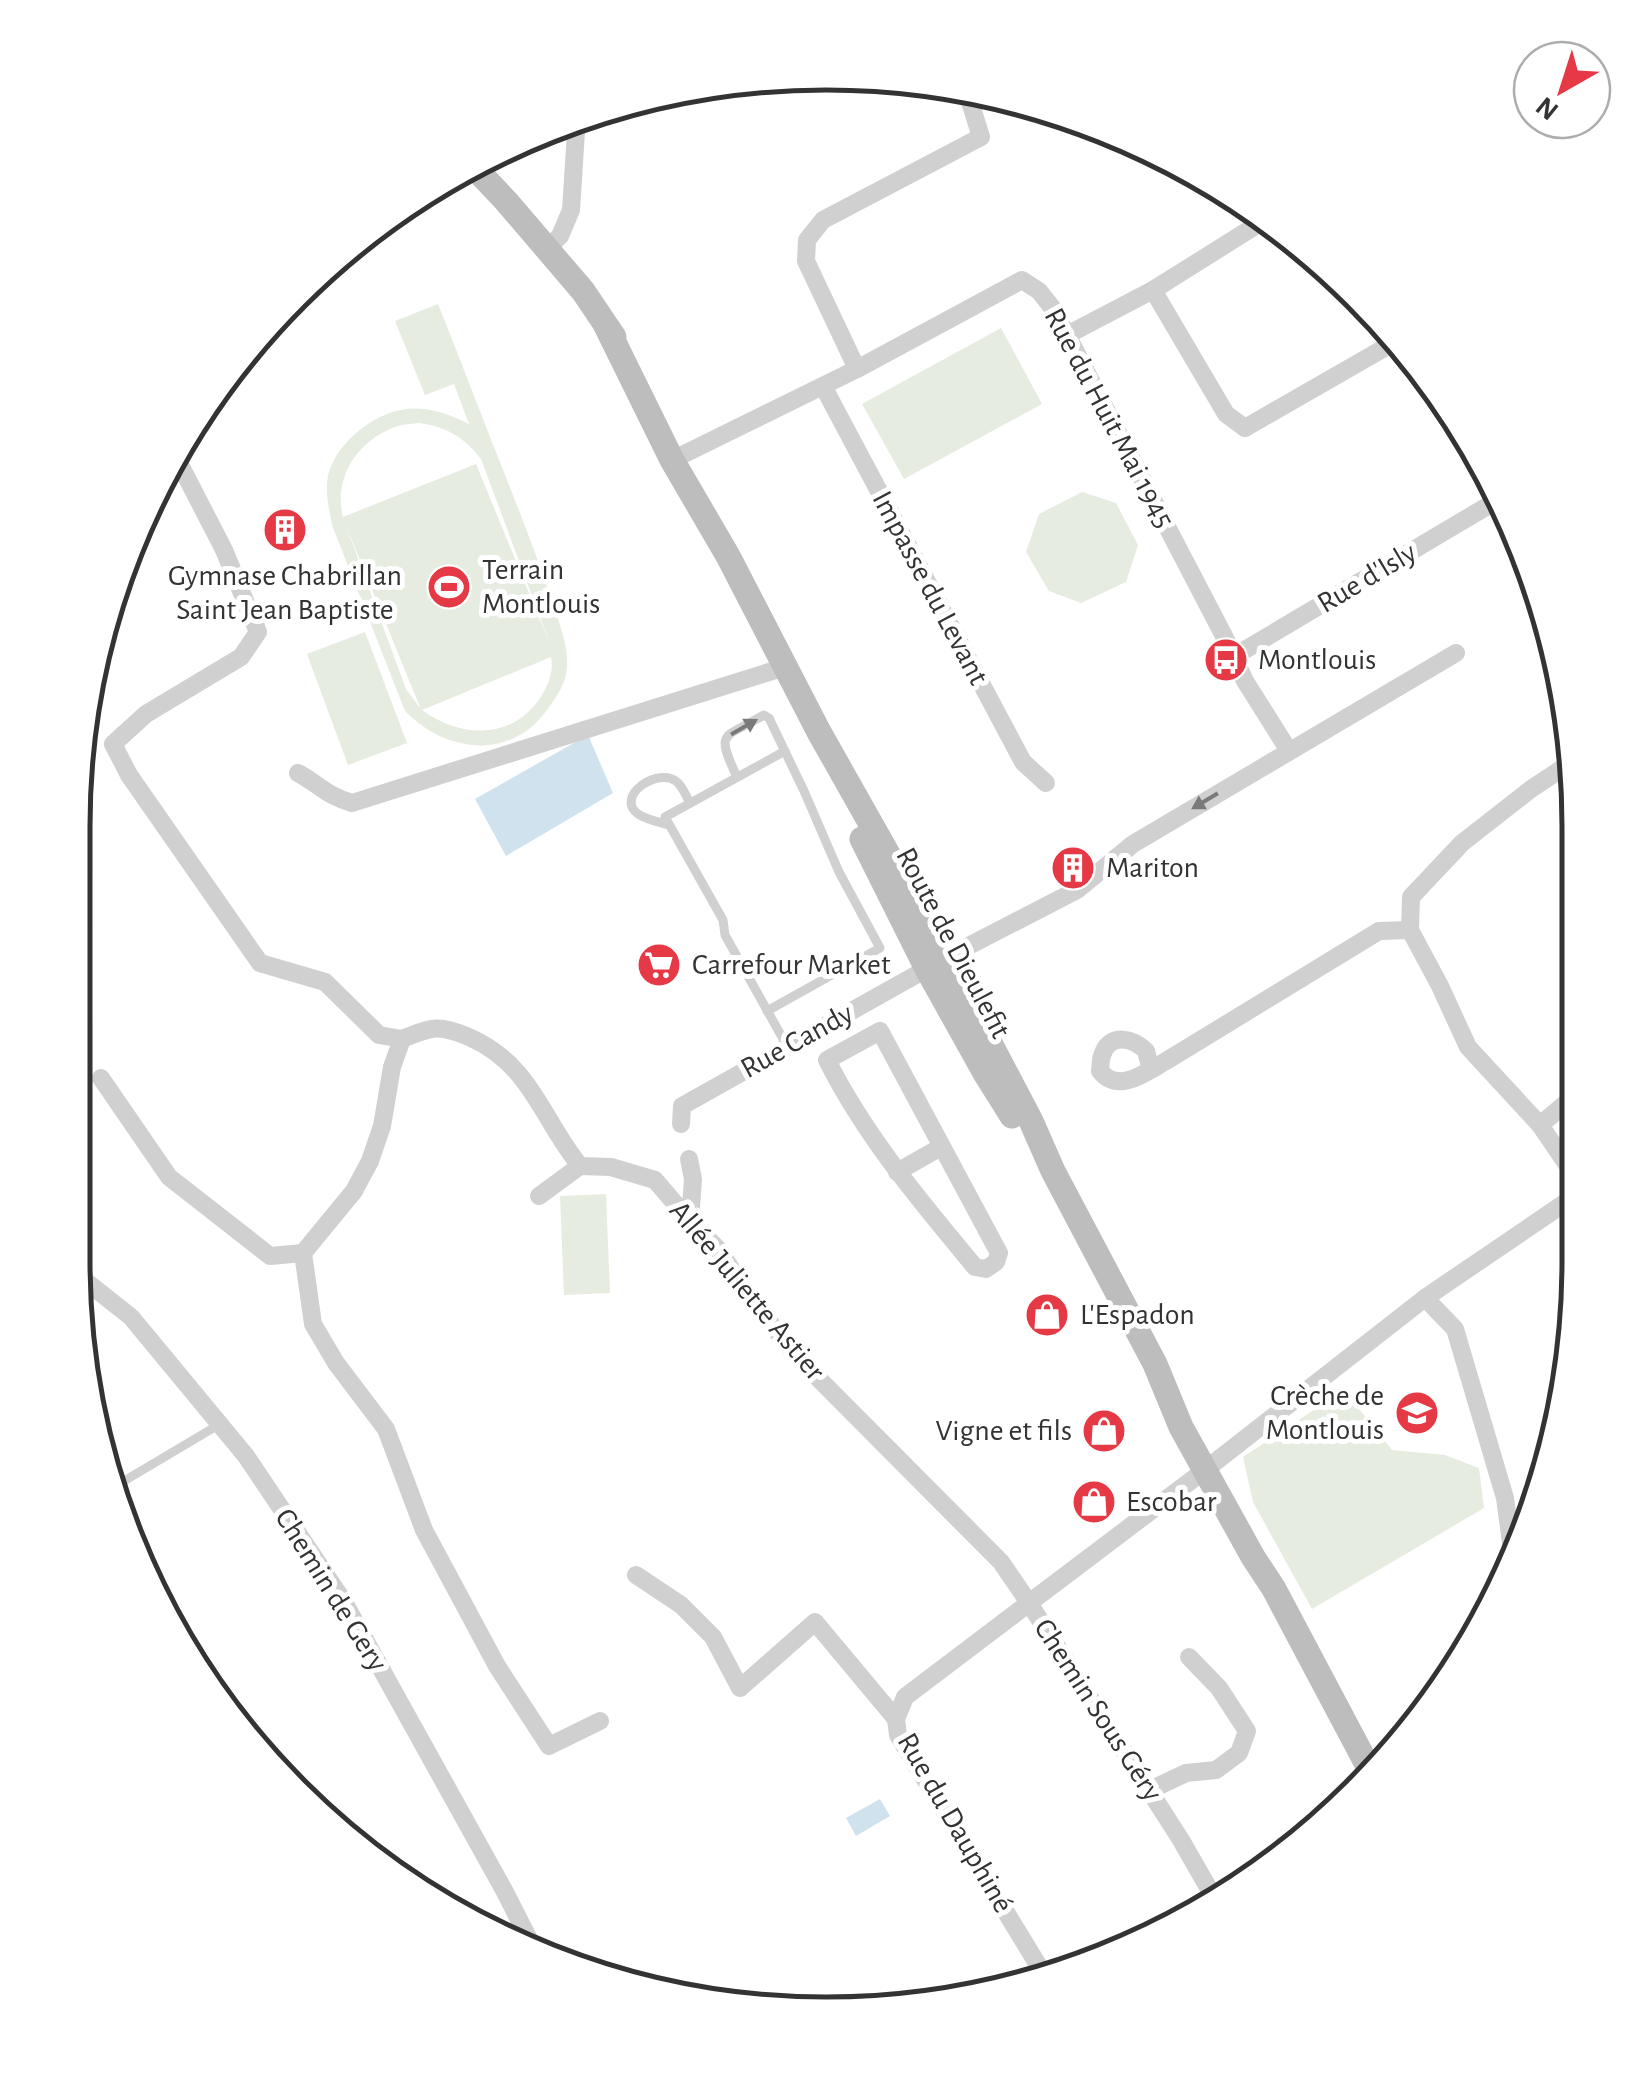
<svg xmlns="http://www.w3.org/2000/svg" width="1652" height="2087" font-family="'Alegreya Sans',sans-serif">
	<style>
		.green { fill: #e6ecdf; fill-rule: evenodd }
		.water { fill: #cfe2ee }
		.lines { fill: none; stroke-linecap: round; stroke-linejoin: round }
		.lane { stroke: #d0d0d0; stroke-width: 9 }
		.street { stroke: #d0d0d0; stroke-width: 18 }
		.secondary { stroke: #bdbdbd; stroke-width: 25 }
		.oneway { fill: #7a7a7a }
		.labels { text-anchor: middle; dominant-baseline: central; stroke-width: 10; stroke-linejoin: round; paint-order: stroke }
		.street-label { font-size: 30px; fill: #333; stroke: #fff }
		.poi-label { font-size: 30px; fill: #333; stroke: #fff; text-anchor: start }
		.rim { fill: none; stroke: #333; stroke-width: 5 }
	</style>
	<rect width="100%" height="100%" fill="#fff"/>
	<g class="green">
		<path d="M438 304C463 366 486 428 511 490 525 526 539 562 551 598 558 621 568 642 567 665 567 681 558 695 549 707 513 761 447 754 405 711L332 525C329 508 324 489 329 472 334 455 347 440 361 429 398 401 429 404 469 424L454 384 425 395 395 321ZM419 423C447 427 464 437 481 459L550 644 476 464 343 517C333 478 357 441 395 427 402 424 411 424 419 423ZM346 526 420 707V708L406 689ZM551 657C554 670 549 683 542 695 515 740 461 739 422 710Z"/>
		<polygon points="1001,328 1042,404 904,479 862,404"/>
		<polygon points="1082,492 1116,503 1138,545 1126,582 1081,603 1049,591 1026,552 1039,514"/>
		<polygon points="365,632 407,743 348,765 307,654"/>
		<polygon points="606,1194 610,1293 564,1295 560,1196"/>
		<polygon points="1344,1390 1392,1450 1445,1455 1479,1468 1484,1508 1312,1609 1253,1502 1243,1457"/>
	</g>
	<g class="water">
		<polygon points="588,735 613,793 506,856 475,799"/>
		<polygon points="880,1799 890,1816 856,1836 846,1818"/>
	</g>
	<g class="lines">
		<g class="lane">
			<polyline points="785,751 665,817 723,920 725,935 787,1046"/>
			<path d="M737 777C715 730 723 739 764 715L769 718 804 791 839 872 880 948 767 1011"/>
			<path d="M669 825C659 822 647 820 638 814 614 796 659 766 677 782 683 787 686 796 690 803"/>
			<polyline points="113,1492 124,1481 220,1424"/>
		</g>
		<g class="street">
			<polyline points="1268,218 1153,290 1226,414 1245,428 1400,339"/>
			<polyline points="547,249 560,236 571,210 577,116"/>
			<polyline points="1067,335 1153,290"/>
			<polyline points="857,369 806,261 807,240 823,220 981,137 966,89"/>
			<polyline points="823,386 1023,762 1046,783"/>
			<polyline points="1438,393 1496,489"/>
			<polyline points="173,451 224,550 258,632 241,657 146,714 113,744 129,775 260,963 325,982 379,1035 402,1039"/>
			<polyline points="672,460 857,369 1022,280 1039,291 1054,310 1225,638 1245,681 1289,751"/>
			<polyline points="1233,657 1501,498"/>
			<path d="M298 773C320 785 327 796 352 803L785 667"/>
			<path d="M880 1031 999 1253 996 1262 986 1269 975 1267C921 1202 865 1136 827 1060Z"/>
			<path d="M1151 1070 1146 1051C1134 1039 1111 1032 1103 1053 1100 1059 1101 1065 1100 1071 1118 1094 1145 1073 1166 1061L1379 931 1410 930"/>
			<polyline points="101,1078 169,1177 270,1256 303,1253"/>
			<polyline points="681,1124 682,1106 955,953 1077,890 1133,844 1456,653"/>
			<polyline points="1540,1125 1571,1099"/>
			<polyline points="689,1159 693,1179 690,1221"/>
			<polyline points="1570,1169 1540,1125 1468,1047 1440,986 1410,930 1411,897 1462,843 1531,789 1575,760"/>
			<polyline points="897,1172 941,1147"/>
			<polyline points="539,1196 580,1166"/>
			<polyline points="74,1272 131,1317 246,1456 344,1602 505,1892 534,1949"/>
			<polyline points="1425,1298 1455,1329 1505,1498 1514,1565"/>
			<polyline points="636,1575 681,1605 713,1637 740,1688 815,1622 896,1719"/>
			<path d="M600 1721 549 1746 497 1666 424 1530 386 1429 336 1363 313 1324 303 1253 354 1191 370 1161 382 1126 392 1067 402 1039C432 1027 438 1024 469 1037 532 1065 541 1118 580 1166L611 1167 655 1180 690 1221 719 1250 750 1298 799 1359 1001 1562 1029 1603 905 1697 896 1719 898 1735 1046 1978"/>
			<polyline points="1150,1790 1186,1773 1216,1770 1239,1753 1247,1731 1219,1688 1189,1657"/>
			<polyline points="1217,1903 1181,1840 1029,1603 1205,1470 1425,1298 1569,1200"/>
		</g>
		<g class="secondary">
			<polyline points="471,164 506,201 583,291 614,337"/>
			<polyline points="606,326 672,460 728,556 819,732 928,925 1000,1062 1031,1121 1053,1171 1155,1364 1181,1427 1253,1557 1274,1589 1371,1772"/>
			<polyline points="862,839 927,969 985,1073 1012,1116"/>
		</g>
	</g>
	<defs><path id="oneway-solid" d="M-6-.8H1V-3.2L6.5 0L1 3.2V.8H-6Z" transform="scale(2.5)"/></defs>
	<g class="oneway">
		<use href="#oneway-solid" transform="translate(744 727) rotate(-30)"/>
		<use href="#oneway-solid" transform="translate(1205 801) rotate(149)"/>
	</g>
	<defs>
		<symbol id="building-disc" viewBox="-11 -11 22 22"><circle r="9.5" fill="#e63946" stroke="#fff"/><path d="M-4-6H4V6H1V3H-1V6H-4ZM-2.5-4.3h1.7v1.8h-1.7ZM.8-4.3h1.7v1.8H.8ZM-2.5-1h1.7V.8h-1.7ZM.8-1h1.7V.8H.8Z" fill="#fff"/></symbol>
		<symbol id="stadium-disc" viewBox="-11 -11 22 22"><circle r="9.5" fill="#e63946" stroke="#fff"/><path d="M0-5a6.5 5 0 1 0 0 10a6.5 5 0 1 0 0-10ZM-3.5-1.8h7v3.6h-7Z" fill="#fff"/></symbol>
		<symbol id="bus-disc" viewBox="-11 -11 22 22"><circle r="9.5" fill="#e63946" stroke="#fff"/><path d="M-5-6H5V4H4V6H2V4H-2V6H-4V4H-5ZM-3.5-4V0h7V-4ZM-3.5 1.2v1.5H-2V1.2ZM2 1.2v1.5H3.5V1.2Z" fill="#fff"/></symbol>
		<symbol id="supermarket-disc" viewBox="-11 -11 22 22"><circle r="9.5" fill="#e63946" stroke="#fff"/><path d="M-6-5.5h2.5l.6 2H6L4.5 2H-2.5L-4.4-4H-6ZM-1.5 3.2a1.3 1.3 0 1 0 .1 0ZM3 3.2a1.3 1.3 0 1 0 .1 0Z" fill="#fff"/></symbol>
		<symbol id="shop-disc" viewBox="-11 -11 22 22"><circle r="9.5" fill="#e63946" stroke="#fff"/><path d="M-5-2.5h2.3a2.7 3.5 0 0 1 5.4 0H5L5.5 6h-11ZM-1.5-2.5h3a1.5 2.3 0 0 0-3 0Z" fill="#fff"/></symbol>
		<symbol id="school-disc" viewBox="-11 -11 22 22"><circle r="9.5" fill="#e63946" stroke="#fff"/><path d="M0-5L7-2L0 1L-7-2ZM-4 1L0 2.5L4 1V4Q0 6-4 4Z" fill="#fff"/></symbol>
	</defs>
	<g fill-rule="evenodd">
		<use href="#building-disc" x="260" y="505" width="50" height="50"/>
		<use href="#stadium-disc" x="424" y="562" width="50" height="50"/>
		<use href="#bus-disc" x="1201" y="635" width="50" height="50"/>
		<use href="#building-disc" x="1048" y="843" width="50" height="50"/>
		<use href="#supermarket-disc" x="634" y="940" width="50" height="50"/>
		<use href="#shop-disc" x="1022" y="1290" width="50" height="50"/>
		<use href="#school-disc" x="1392" y="1388" width="50" height="50"/>
		<use href="#shop-disc" x="1079" y="1406" width="50" height="50"/>
		<use href="#shop-disc" x="1069" y="1477" width="50" height="50"/>
	</g>
	<g class="labels">
		<g class="street-label">
			<text transform="translate(1109 418) rotate(62)">Rue du Huit Mai 1945</text>
			<text transform="translate(1367 578) rotate(-31)">Rue d'Isly</text>
			<text transform="translate(930 588) rotate(62)">Impasse du Levant</text>
			<text transform="translate(953 943) rotate(62)">Route de Dieulefit</text>
			<text transform="translate(797 1041) rotate(-29)">Rue Candy</text>
			<text transform="translate(747 1291) rotate(50)">Allée Juliette Astier</text>
			<text transform="translate(331 1590) rotate(58)">Chemin de Gery</text>
			<text transform="translate(1098 1710) rotate(57)">Chemin Sous Géry</text>
			<text transform="translate(955 1823) rotate(60)">Rue du Dauphiné</text>
		</g>
		<g class="poi-label">
			<text x="482" y="570">Terrain<tspan x="482" dy="34">Montlouis</tspan></text>
			<text x="285" y="576" text-anchor="middle">Gymnase Chabrillan<tspan x="285" dy="34">Saint Jean Baptiste</tspan></text>
			<text x="1258" y="660">Montlouis</text>
			<text x="1106" y="868">Mariton</text>
			<text x="692" y="965">Carrefour Market</text>
			<text x="1080" y="1315">L'Espadon</text>
			<text x="1384" y="1396" text-anchor="end">Crèche de<tspan x="1384" dy="34">Montlouis</tspan></text>
			<text x="1072" y="1431" text-anchor="end">Vigne et fils</text>
			<text x="1126" y="1502">Escobar</text>
		</g>
	</g>
	<path d="M0 0H1652V2087H0ZM826 90H826A736 736 0 0 1 1562 826V1261A736 736 0 0 1 826 1997H826A736 736 0 0 1 90 1261V826A736 736 0 0 1 826 90Z" fill="#fff" fill-rule="evenodd"/>
	<path class="rim" d="M826 90H826A736 736 0 0 1 1562 826V1261A736 736 0 0 1 826 1997H826A736 736 0 0 1 90 1261V826A736 736 0 0 1 826 90Z"/>
	<g transform="translate(1562 90) rotate(219)"><circle r="48" fill="#ffffff" stroke="#adadad" stroke-width="2.5"/>
	<path d="M0-8L18 38L0 25L-18 38Z" fill="#e63946"/>
	<text y="-15" font-size="28" font-weight="bold" text-anchor="middle" fill="#333333">N</text>
	</g>
</svg>
